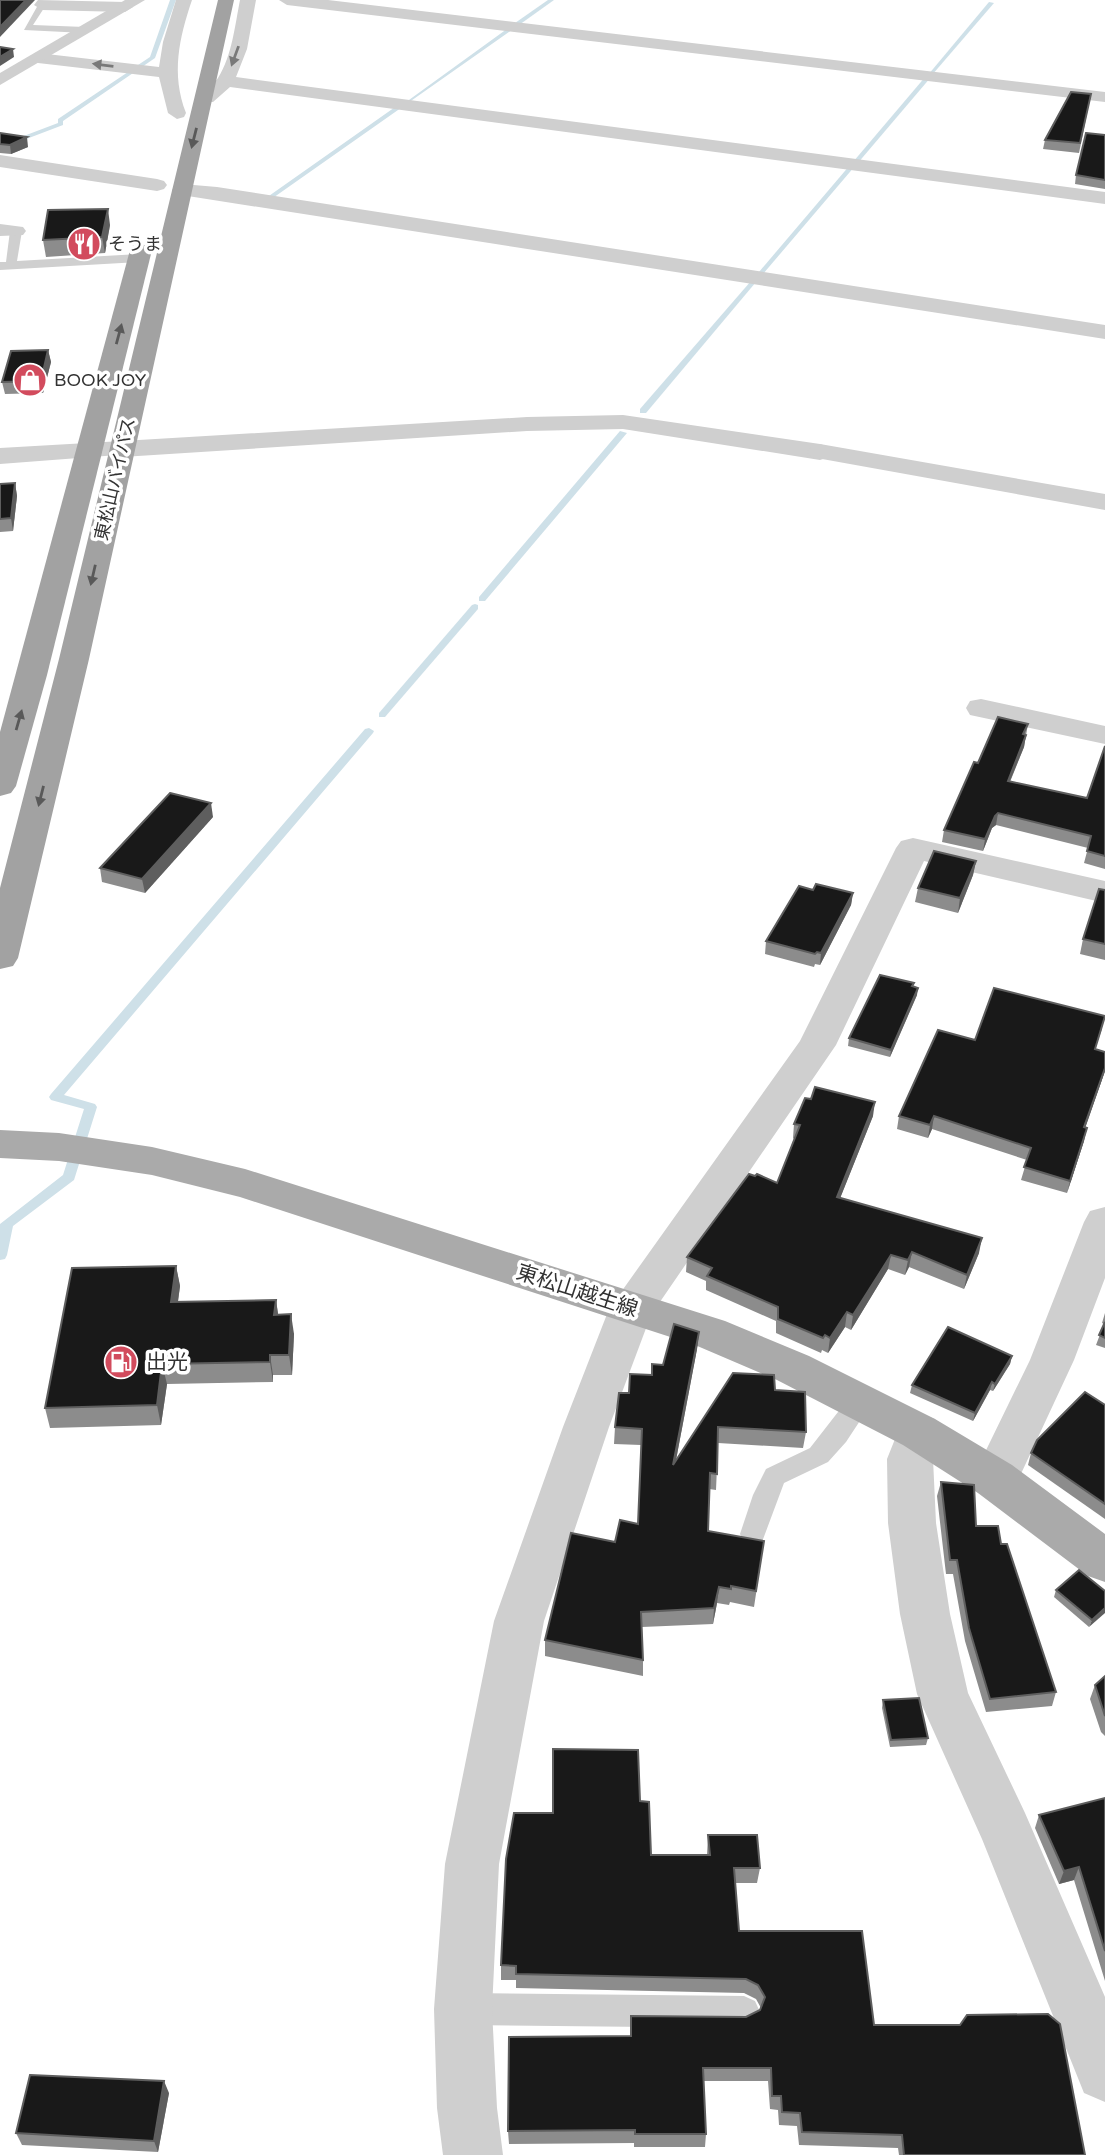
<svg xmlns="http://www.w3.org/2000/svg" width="1105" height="2155" font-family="'Varela Round','Noto Sans JP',sans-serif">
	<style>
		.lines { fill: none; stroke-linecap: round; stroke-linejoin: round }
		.stream { fill: #cee0e8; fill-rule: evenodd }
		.service { fill: #cfcfcf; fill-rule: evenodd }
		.minor { fill: #cfcfcf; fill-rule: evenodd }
		.tertiary { fill: #cfcfcf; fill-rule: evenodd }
		.primary { fill: #aaa; fill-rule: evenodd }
		.trunk { fill: #a2a2a2; fill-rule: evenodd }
		.wall { fill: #8c8c8c }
		.shaded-wall { fill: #5e5e5e }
		.building { fill: #191919; stroke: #5e5e5e; stroke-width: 2 }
		.oneway { fill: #797979 }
		.oneway2 { fill: #595959 }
		.labels { text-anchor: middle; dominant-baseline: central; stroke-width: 7; stroke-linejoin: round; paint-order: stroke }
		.far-poi-label { font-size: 18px; fill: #323232; stroke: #fff; text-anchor: start }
		.far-street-label { font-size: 18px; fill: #323232; stroke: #fff }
		.street-label { font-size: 21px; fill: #323232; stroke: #fff }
		.poi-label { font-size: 21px; fill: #323232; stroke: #fff; text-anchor: start }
	</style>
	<rect width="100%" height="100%" fill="#fff"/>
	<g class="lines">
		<g class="stream">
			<polygon points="170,0 176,0 155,58 139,69 135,69 135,67 150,57"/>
			<polygon points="548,0 554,0 519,25 515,25 515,23"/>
			<polygon points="989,2 994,3 932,75 928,75"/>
			<polygon points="511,26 516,27 270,200 266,200 266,198 398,105 402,105"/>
			<polygon points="131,70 136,71 63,121 63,125 0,149 0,145 58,123 58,119"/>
			<polygon points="926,76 931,77 857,164 853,164 853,162"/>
			<polygon points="850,165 855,166 763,274 759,274 759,272"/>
			<polygon points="751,281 756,282 646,413 640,413 640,409"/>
			<polygon points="620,431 627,433 485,601 479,601 479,597"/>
			<polygon points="475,604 478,605 478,609 385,717 379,717 379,713 472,605"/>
			<polygon points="369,728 374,731 373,733 64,1095 95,1104 97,1107 74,1180 13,1226 7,1255 5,1259 0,1260 0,1224 63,1175 84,1109 51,1100 49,1097 51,1094 365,729"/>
		</g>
		<g class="service">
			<polygon points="42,2 46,5 33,25 85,27 90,30 85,33 24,30 38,5"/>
			<polygon points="16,228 22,231 17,261 139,254 145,258 139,262 0,270 0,262 6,262 10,231"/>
			<polygon points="861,1391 870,1394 873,1401 846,1442 828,1462 784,1483 762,1542 753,1545 744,1542 740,1534 753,1495 766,1469 810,1448 852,1394"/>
			<polygon points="466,1993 744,1996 755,2001 760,2012 755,2023 744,2028 466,2025 455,2020 450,2009 455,1998"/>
		</g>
		<g class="minor">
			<polygon points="38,0 125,2 133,7 125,12 42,10 34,5"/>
			<path d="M176 0H192C179 38 171 74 186 113L184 117 177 119 168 113 159 77 38 63 29 58 38 53 159 67 163 42Z"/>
			<path d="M240 0H256L247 49 236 77 1105 192V204L230 87 213 102H201L198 98C204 91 213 86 218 78 232 56 235 25 240 0Z"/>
			<polygon points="279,0 328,0 1105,92 1105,102 287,5"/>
			<polygon points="0,155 157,179 164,181 167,185 164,189 157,191 0,167"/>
			<polygon points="182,184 217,187 1105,325 1105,339 175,194 172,190 175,186"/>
			<polygon points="0,224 23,227 26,231 23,235 0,236"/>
			<polygon points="623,415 820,444 829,447 833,452 829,457 820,460 623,429 527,431 122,457 113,454 109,449 113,444 122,441 527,417"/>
			<polygon points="981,699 1105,726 1105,744 970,715 966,708 970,701"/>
			<polygon points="913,838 1105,881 1105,903 924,861 836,1045 651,1315 609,1427 544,1621 499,1864 492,2009 497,2108 503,2155 443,2155 437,2108 434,2009 445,1864 494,1621 563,1427 609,1309 800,1041 896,848 901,841"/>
			<polygon points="1105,1207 1105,1278 1074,1360 1012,1493 995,1498 978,1493 972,1479 1030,1360 1084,1222 1090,1211"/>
			<polygon points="919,1413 935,1419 942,1432 933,1459 936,1523 950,1614 968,1693 1025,1813 1105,1997 1105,2102 1084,2093 982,1839 917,1694 900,1614 888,1523 887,1459 903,1419"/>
		</g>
		<g class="tertiary">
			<polygon points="125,0 145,0 0,85 0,73"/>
			<polygon points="122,441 131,444 135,449 131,454 0,464 0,448"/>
			<polygon points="820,444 1105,494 1105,510 811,457 807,452 811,447"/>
		</g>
		<polygon class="primary" points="0,1130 59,1133 152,1147 245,1169 725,1321 809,1356 935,1419 1012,1465 1105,1534 1105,1582 1088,1576 978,1493 903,1445 777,1380 695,1345 240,1197 152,1175 59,1161 0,1158"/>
		<g class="trunk">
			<polygon points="218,0 234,0 89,659 18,958 13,966 0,969 0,888 59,659"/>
			<polygon points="141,244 149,245 152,250 47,675 16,786 11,793 0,796 0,732 130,250 133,245"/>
		</g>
	</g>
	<g class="wall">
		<polygon points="1091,94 1079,153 1043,149 1045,140"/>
		<polygon points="0,133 28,147 11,154 0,153"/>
		<polygon points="1105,135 1105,189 1075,184 1076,175"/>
		<polygon points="110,225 105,253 46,257 43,240"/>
		<polygon points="48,350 51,362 43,393 5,394 2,382"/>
		<polygon points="15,483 17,496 13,531 0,532 0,484"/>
		<polygon points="1028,724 1024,747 1010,782 1087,798 1105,746 1105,869 1084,863 1088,848 996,825 992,828 983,851 942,842 944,830 978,763"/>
		<polygon points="213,817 145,893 102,882 100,868"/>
		<polygon points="976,861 973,875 958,913 915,902 918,888"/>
		<polygon points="813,890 853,893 851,905 820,965 815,964 814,967 765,954 766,941"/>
		<polygon points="1105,890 1105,960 1080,954 1083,939"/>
		<polygon points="914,983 913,986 917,995 890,1057 848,1046 849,1038"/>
		<polygon points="1102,1029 1095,1049 1105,1052 1105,1071 1085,1128 1084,1141 1067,1193 1021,1180 1027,1160 932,1129 928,1138 897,1129 899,1116 975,1040"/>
		<polygon points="873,1116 840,1198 979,1253 964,1289 909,1267 905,1275 888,1269 851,1330 845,1327 828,1353 822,1350 821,1353 776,1333 776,1321 706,1290 706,1281 686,1272 687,1257 777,1183 794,1139 793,1138 794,1124"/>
		<polygon points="176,1266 180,1286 178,1302 276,1300 278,1315 294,1334 292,1375 273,1375 273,1382 167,1384 161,1425 50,1428 45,1408"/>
		<polygon points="1105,1313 1105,1348 1096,1345 1104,1324 1102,1323"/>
		<polygon points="699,1332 697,1349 676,1460 733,1373 775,1390 806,1432 803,1448 718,1443 716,1490 709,1489 708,1531 764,1541 754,1607 730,1602 729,1605 717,1603 713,1624 642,1627 643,1660 643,1676 545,1656 545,1640 615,1542 638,1524 641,1445 614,1444 615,1427 629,1393 663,1365"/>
		<polygon points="1012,1356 1010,1364 993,1391 990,1390 973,1421 910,1393 912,1385"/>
		<polygon points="1105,1405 1105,1519 1028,1465 1031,1453"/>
		<polygon points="941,1482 976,1526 1001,1544 1056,1692 1052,1706 986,1712 965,1641 953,1574 946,1574 937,1496"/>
		<polygon points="1056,1590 1105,1591 1089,1627 1054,1597"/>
		<polygon points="1105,1676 1105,1736 1101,1732 1090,1699 1095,1685"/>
		<polygon points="883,1700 928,1738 926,1745 890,1747 882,1708"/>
		<polygon points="1105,1798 1105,1981 1074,1880 1059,1884 1035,1828 1039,1815"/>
		<polygon points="640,1801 651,1855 707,1855 708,1835 760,1868 757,1883 735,1883 739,1931 874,2025 1085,2155 899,2155 898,2148 799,2145 797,2126 779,2125 778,2110 770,2109 768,2081 703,2081 706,2134 705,2147 634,2147 634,2143 509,2144 508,2131 630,2036 631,2016 746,2017 760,2010 761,2008 756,1999 744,1993 516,1988 516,1980 501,1980 501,1965 553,1813"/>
		<polygon points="169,2093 158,2152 22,2145 16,2133"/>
	</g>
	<g class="shaded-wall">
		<polygon points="26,0 35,0 0,37 0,27"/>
		<polygon points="13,49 14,57 0,66 0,57"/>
		<polygon points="27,137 28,147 11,154 10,145"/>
		<polygon points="108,209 110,225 105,253 102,237"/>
		<polygon points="48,350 51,362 43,393 41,381"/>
		<polygon points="15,483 17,496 13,531 11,518"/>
		<polygon points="1026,735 1024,747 1005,793 1008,781"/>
		<polygon points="211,803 213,817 145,893 142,879"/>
		<polygon points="998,813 996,825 992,828 983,851 985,839 995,816"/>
		<polygon points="976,861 973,875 958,913 960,898"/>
		<polygon points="853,893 851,905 820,965 821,953"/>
		<polygon points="918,988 917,995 890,1057 891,1050"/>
		<polygon points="1105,1068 1105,1071 1081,1140 1084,1127"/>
		<polygon points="875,1102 873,1116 835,1211 837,1197"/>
		<polygon points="934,1116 932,1129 928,1138 930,1125"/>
		<polygon points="1087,1128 1084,1141 1067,1193 1070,1181"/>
		<polygon points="982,1238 979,1253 964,1289 967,1275"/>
		<polygon points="912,1252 909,1267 905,1275 908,1260"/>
		<polygon points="891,1255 888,1269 851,1330 853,1315"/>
		<polygon points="176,1266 180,1286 175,1322 171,1302"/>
		<polygon points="276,1300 279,1320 274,1315"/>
		<polygon points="847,1312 845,1327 828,1353 830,1338"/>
		<polygon points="291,1314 294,1334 292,1375 289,1355"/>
		<polygon points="699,1332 697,1349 672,1481 673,1465"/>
		<polygon points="270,1355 273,1375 273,1382 270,1362"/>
		<polygon points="1012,1356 1010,1364 993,1391 995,1384"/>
		<polygon points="162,1364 167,1384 161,1425 157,1405"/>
		<polygon points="992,1382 990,1390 973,1421 975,1413"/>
		<polygon points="719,1587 717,1603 713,1624 714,1608"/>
		<polygon points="1105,1608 1105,1613 1089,1627 1092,1620"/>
		<polygon points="1079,1867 1074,1880 1059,1884 1064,1871"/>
		<polygon points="164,2081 169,2093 158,2152 154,2141"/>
	</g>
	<g class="building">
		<polygon points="0,0 26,0 0,27"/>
		<polygon points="0,47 13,49 0,57"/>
		<polygon points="1071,92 1091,94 1080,143 1045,140"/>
		<polygon points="0,133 27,137 10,145 0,144"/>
		<polygon points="1086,133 1105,135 1105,180 1076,175"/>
		<polygon points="108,209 102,237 43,240 48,210"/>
		<polygon points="48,350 41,381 2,382 11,351"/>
		<polygon points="15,483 11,518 0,519 0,484"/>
		<polygon points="998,717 1028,724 1023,734 1026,735 1008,781 1087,798 1105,746 1105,856 1087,851 1091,836 998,813 995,816 985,839 944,830 974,762 978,763"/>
		<polygon points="170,793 211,803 142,879 100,868"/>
		<polygon points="934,851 976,861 960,898 918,888"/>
		<polygon points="816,884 853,893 821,953 817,952 815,954 766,941 799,886 813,890"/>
		<polygon points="1099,889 1105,890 1105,944 1083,939"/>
		<polygon points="880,975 914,983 912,986 918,988 891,1050 849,1038"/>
		<polygon points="994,988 1105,1016 1095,1049 1105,1052 1105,1068 1084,1127 1087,1128 1070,1181 1024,1167 1031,1148 934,1116 930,1125 899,1116 938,1030 975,1040"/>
		<polygon points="815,1087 875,1102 837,1197 982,1238 967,1275 912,1252 908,1260 891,1255 853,1315 847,1312 830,1338 825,1335 823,1338 778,1319 778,1307 707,1276 712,1268 687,1257 749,1174 755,1176 757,1174 777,1183 800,1125 794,1124 805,1098 811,1099"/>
		<polygon points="176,1266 171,1302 276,1300 274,1315 291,1314 289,1355 270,1355 270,1362 162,1364 157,1405 45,1408 72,1268"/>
		<polygon points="1105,1322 1105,1338 1099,1335"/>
		<polygon points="674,1324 699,1332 673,1465 733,1373 774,1375 775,1390 805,1392 806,1432 718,1427 717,1474 710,1473 708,1531 764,1541 756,1591 731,1586 731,1589 719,1587 714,1608 641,1612 643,1660 545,1640 571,1533 615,1542 620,1520 638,1524 642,1429 615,1427 619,1393 629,1393 630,1374 652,1375 652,1364 663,1365"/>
		<polygon points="948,1327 1012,1356 995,1384 992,1382 975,1413 912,1385"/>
		<polygon points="1085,1392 1105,1405 1105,1504 1031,1453 1037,1440"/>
		<polygon points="941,1482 974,1485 976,1526 998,1526 1001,1544 1007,1544 1056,1692 990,1699 969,1628 957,1560 950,1560"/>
		<polygon points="1079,1570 1105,1591 1105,1608 1092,1620 1056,1590"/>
		<polygon points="1105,1676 1105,1716 1095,1685"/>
		<polygon points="919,1698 928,1738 891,1740 883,1700"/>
		<polygon points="553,1749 638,1750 640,1801 649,1802 651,1855 710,1855 708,1835 757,1835 760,1868 734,1868 739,1931 862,1931 874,2025 960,2025 967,2015 1048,2014 1060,2024 1085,2155 904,2155 902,2135 802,2132 800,2113 782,2112 781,2096 772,2096 771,2068 703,2068 706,2134 635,2134 635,2130 508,2131 509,2037 631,2036 631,2016 746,2017 760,2010 765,1997 758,1985 746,1979 516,1974 516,1966 501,1965 506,1859 514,1813 553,1813"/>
		<polygon points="1105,1798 1105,1951 1079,1867 1064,1871 1039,1815"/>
		<polygon points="30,2075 164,2081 154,2141 16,2133"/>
	</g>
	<defs><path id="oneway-solid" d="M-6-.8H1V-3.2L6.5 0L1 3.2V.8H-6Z" transform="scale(1.75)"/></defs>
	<g class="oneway">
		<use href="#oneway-solid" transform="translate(235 56) rotate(110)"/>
		<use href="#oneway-solid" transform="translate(103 65) rotate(-173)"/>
	</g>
	<g class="oneway2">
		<use href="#oneway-solid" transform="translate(194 138) rotate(104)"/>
		<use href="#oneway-solid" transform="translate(119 334) rotate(-75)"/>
		<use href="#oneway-solid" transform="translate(93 575) rotate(103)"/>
		<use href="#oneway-solid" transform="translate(19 720) rotate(-74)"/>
		<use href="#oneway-solid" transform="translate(41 796) rotate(104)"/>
	</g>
	<defs>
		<symbol id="restaurant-disc" viewBox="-11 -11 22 22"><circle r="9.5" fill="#d24b5d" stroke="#fff"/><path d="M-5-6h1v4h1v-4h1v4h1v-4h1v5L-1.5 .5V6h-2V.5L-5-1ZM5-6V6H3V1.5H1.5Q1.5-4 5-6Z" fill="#fff"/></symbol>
		<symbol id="shop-disc" viewBox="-11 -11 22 22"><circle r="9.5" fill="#d24b5d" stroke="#fff"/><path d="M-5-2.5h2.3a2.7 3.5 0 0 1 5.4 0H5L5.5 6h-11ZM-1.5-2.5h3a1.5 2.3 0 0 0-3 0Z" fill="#fff"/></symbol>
		<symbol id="fuel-disc" viewBox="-11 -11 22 22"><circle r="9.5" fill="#d24b5d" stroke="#fff"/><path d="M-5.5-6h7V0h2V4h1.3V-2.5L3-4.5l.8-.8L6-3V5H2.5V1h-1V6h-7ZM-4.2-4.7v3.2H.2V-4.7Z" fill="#fff"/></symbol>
	</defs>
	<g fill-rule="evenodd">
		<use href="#restaurant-disc" x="65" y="225" width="38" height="38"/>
		<use href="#shop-disc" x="11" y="361" width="38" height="38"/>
		<use href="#fuel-disc" x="102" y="1343" width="38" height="38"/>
	</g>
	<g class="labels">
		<g class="far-poi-label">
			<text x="108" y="244">そうま</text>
			<text x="54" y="380">BOOK JOY</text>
		</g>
		<g class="far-street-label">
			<text transform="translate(115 479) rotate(-77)">東松山バイパス</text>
		</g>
		<g class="street-label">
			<text transform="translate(577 1291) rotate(18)">東松山越生線</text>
		</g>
		<g class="poi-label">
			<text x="146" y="1362">出光</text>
		</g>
	</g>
</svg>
